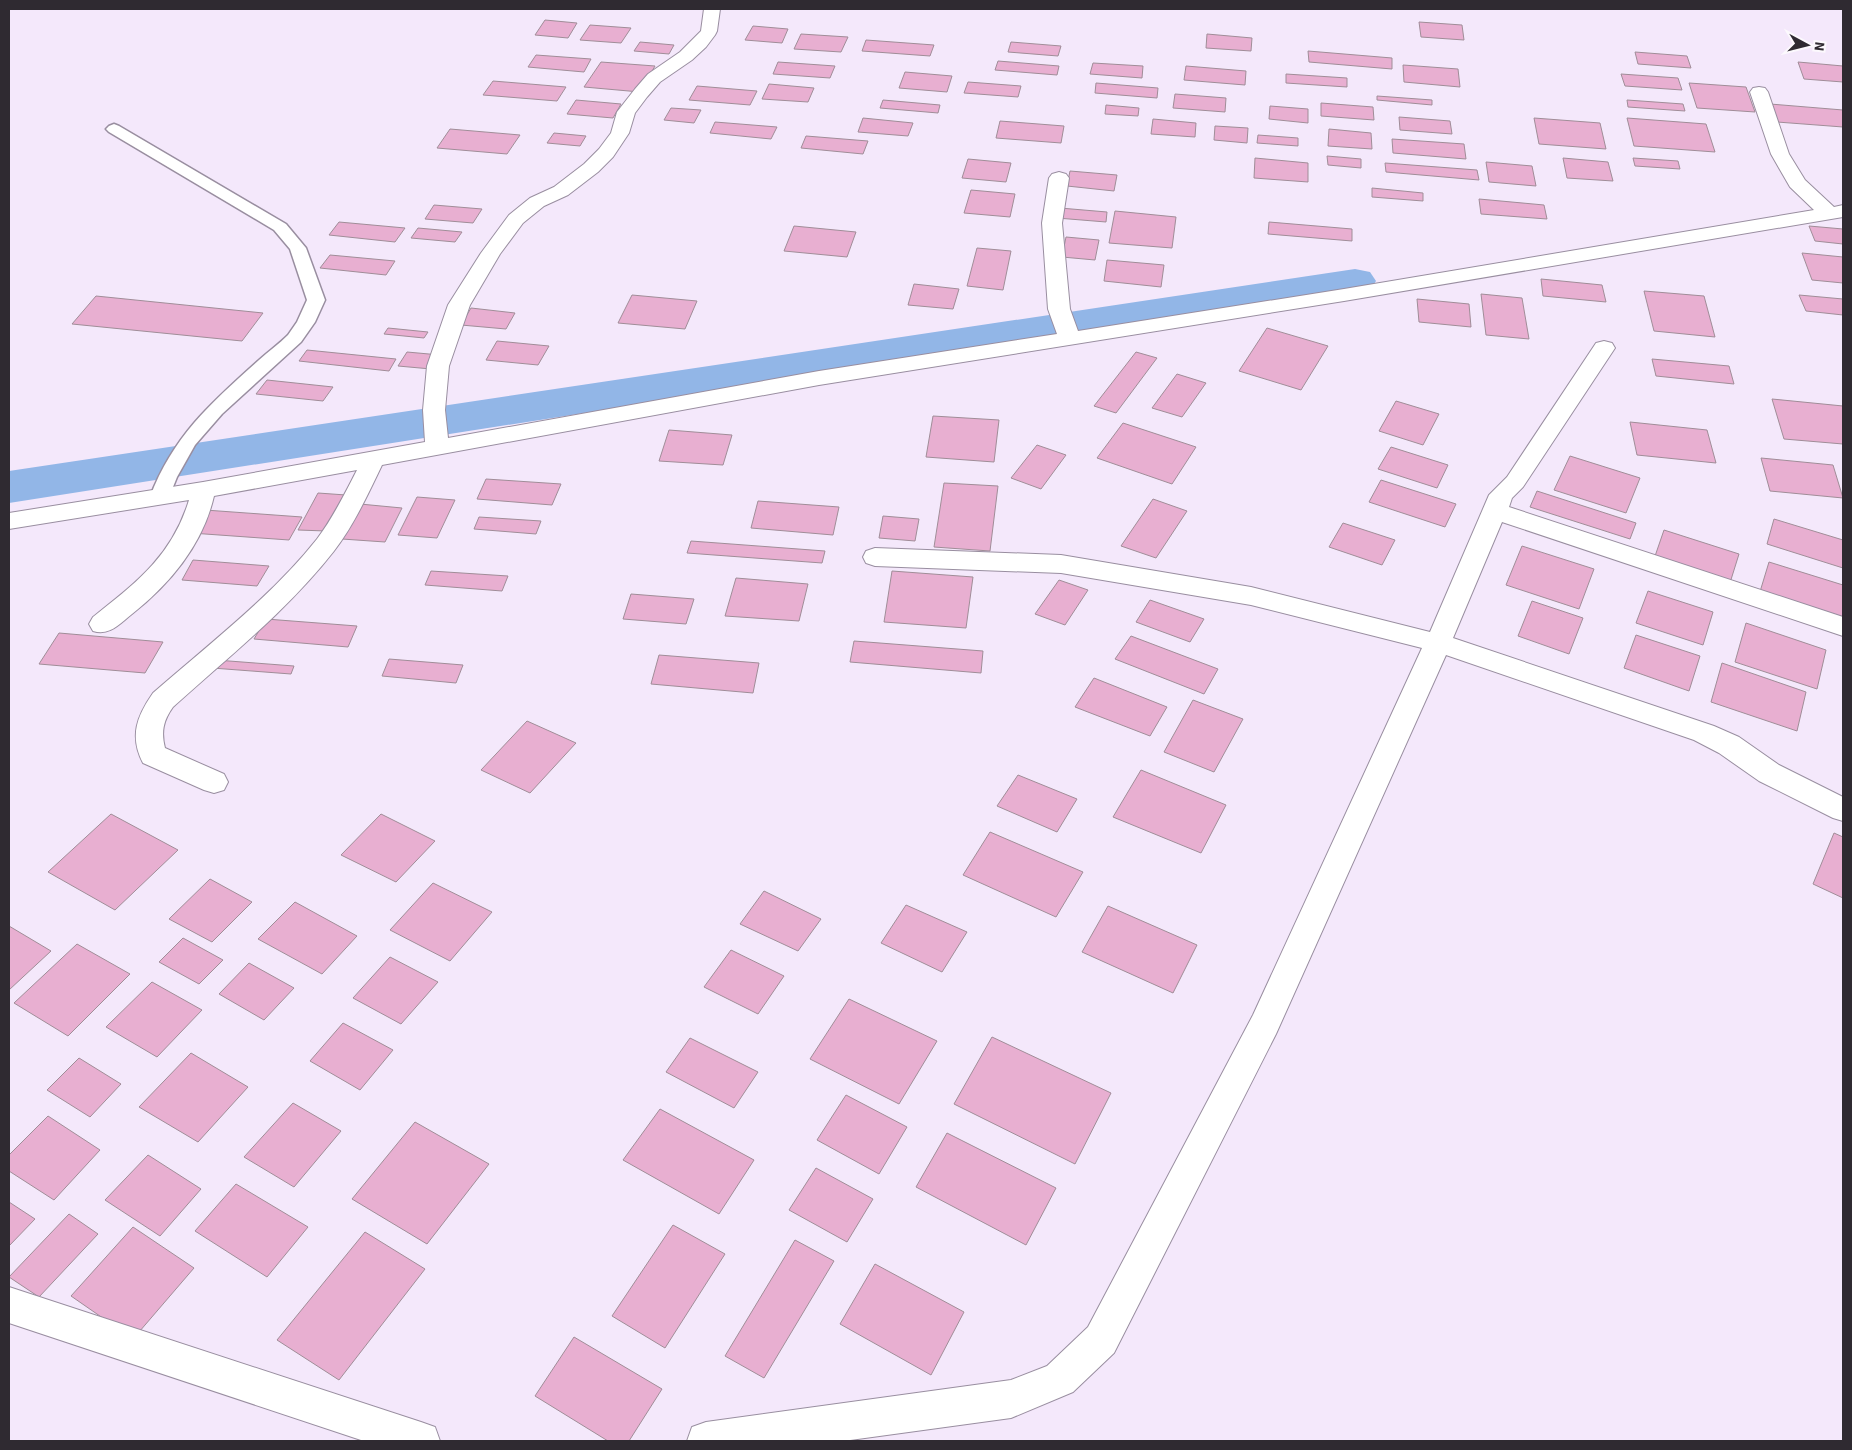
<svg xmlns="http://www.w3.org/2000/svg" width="1852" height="1450" font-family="'Source Sans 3',sans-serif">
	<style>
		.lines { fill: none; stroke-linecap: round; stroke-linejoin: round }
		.canal { fill: #92b6e7; fill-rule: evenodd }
		.building { fill: #e8afd1; stroke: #a08d98 }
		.service-casing { stroke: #998ea0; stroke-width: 3 }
		.minor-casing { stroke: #998ea0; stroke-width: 2 }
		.service { fill: #fff; fill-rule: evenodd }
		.minor { fill: #fff; fill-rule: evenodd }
	</style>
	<rect width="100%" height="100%" fill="#f4e8fb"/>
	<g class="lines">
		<polygon class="canal" points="1355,269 1370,272 1376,281 1370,290 9,503 9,471"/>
	</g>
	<g class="building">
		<polygon points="545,20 577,23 568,38 535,35"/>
		<polygon points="1419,22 1462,25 1464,40 1421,37"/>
		<polygon points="590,25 631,28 621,43 580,40"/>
		<polygon points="753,26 788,29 782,43 745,40"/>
		<polygon points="801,34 848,37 841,52 794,49"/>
		<polygon points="1207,34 1252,38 1251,51 1206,48"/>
		<polygon points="866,40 934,45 930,56 862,51"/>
		<polygon points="640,42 674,45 669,54 634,51"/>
		<polygon points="1011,42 1061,46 1058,56 1008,52"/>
		<polygon points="1308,51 1392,58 1392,69 1309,62"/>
		<polygon points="1635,52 1687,56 1691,68 1638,64"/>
		<polygon points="536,55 591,59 584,72 528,67"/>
		<polygon points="998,61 1059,66 1057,75 995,70"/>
		<polygon points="601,62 655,66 640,92 584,87"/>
		<polygon points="778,62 835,66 830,78 773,74"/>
		<polygon points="1798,62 1843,66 1843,82 1804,79"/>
		<polygon points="1093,63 1143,66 1142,78 1090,74"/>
		<polygon points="1403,65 1458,69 1460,87 1404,82"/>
		<polygon points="1186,66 1246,71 1245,85 1184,80"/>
		<polygon points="905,72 952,76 947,92 899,88"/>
		<polygon points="1286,74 1347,78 1347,87 1286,83"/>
		<polygon points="1621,74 1678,78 1682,90 1625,86"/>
		<polygon points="493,81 566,87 557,101 483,95"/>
		<polygon points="968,82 1021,86 1018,97 964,93"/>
		<polygon points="1096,83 1158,88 1157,98 1095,93"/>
		<polygon points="1689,83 1746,87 1755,112 1697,108"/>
		<polygon points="769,84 814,88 808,102 762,99"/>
		<polygon points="697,86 757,91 750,105 689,100"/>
		<polygon points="1175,94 1226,98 1225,112 1173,108"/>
		<polygon points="1377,96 1432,100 1432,105 1377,100"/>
		<polygon points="576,100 621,104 613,118 567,114"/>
		<polygon points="883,100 940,105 938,113 880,108"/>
		<polygon points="1627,100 1683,104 1685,111 1628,107"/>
		<polygon points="1321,103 1373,107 1374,120 1321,116"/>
		<polygon points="1770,104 1843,110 1843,127 1777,122"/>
		<polygon points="1106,105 1139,108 1138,116 1105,114"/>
		<polygon points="1270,106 1308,109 1308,123 1269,119"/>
		<polygon points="671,108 701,110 694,123 664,120"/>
		<polygon points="1399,117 1450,121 1452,134 1400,130"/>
		<polygon points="863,118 913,123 908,136 858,132"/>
		<polygon points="1534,118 1600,123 1606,149 1539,144"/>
		<polygon points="1627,118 1706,124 1715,152 1634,146"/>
		<polygon points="1153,119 1196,123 1195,137 1151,134"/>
		<polygon points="1000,121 1064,126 1061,143 996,138"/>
		<polygon points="715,122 777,127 771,139 710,133"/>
		<polygon points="1215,126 1248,128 1247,143 1214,140"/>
		<polygon points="450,129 520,135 507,154 437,148"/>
		<polygon points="1329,129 1371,133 1372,149 1328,146"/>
		<polygon points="554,133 586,136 580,146 547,143"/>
		<polygon points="1258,135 1298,138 1298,146 1257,143"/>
		<polygon points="806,136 868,141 863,154 801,148"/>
		<polygon points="1392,139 1464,144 1466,159 1393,153"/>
		<polygon points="1327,156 1361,159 1361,168 1328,165"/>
		<polygon points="1255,158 1308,163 1308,182 1254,178"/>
		<polygon points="1563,158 1608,162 1613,181 1567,178"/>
		<polygon points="1633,158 1678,161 1680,169 1635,166"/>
		<polygon points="968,159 1011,163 1006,182 962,178"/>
		<polygon points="1486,162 1532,166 1536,186 1489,182"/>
		<polygon points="1385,163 1477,170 1479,180 1386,172"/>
		<polygon points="1070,171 1117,175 1114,191 1067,186"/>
		<polygon points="1372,188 1423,193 1423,201 1372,197"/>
		<polygon points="971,190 1015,194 1010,217 964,213"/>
		<polygon points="1479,199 1544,205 1547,219 1481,214"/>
		<polygon points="434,205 482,209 473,223 425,219"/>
		<polygon points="1060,208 1107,212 1106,222 1057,218"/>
		<polygon points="1115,211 1176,217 1172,248 1109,243"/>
		<polygon points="339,222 405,228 395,242 329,235"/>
		<polygon points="1269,222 1352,229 1352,241 1268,234"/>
		<polygon points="794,226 856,232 847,257 784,251"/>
		<polygon points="1809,226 1843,229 1843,244 1815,241"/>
		<polygon points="418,228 462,232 455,242 411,238"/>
		<polygon points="1066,237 1099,240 1095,260 1062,257"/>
		<polygon points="977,248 1011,251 1003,290 967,286"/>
		<polygon points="1802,253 1843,257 1843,283 1812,280"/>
		<polygon points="330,255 395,261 386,275 320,268"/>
		<polygon points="1107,260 1164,265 1161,287 1104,281"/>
		<polygon points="1541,279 1602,285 1606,302 1543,296"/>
		<polygon points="914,284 959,289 953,309 908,305"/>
		<polygon points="1644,291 1704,296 1715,337 1654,331"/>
		<polygon points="1481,294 1522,298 1529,339 1486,335"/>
		<polygon points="632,295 697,301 685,329 618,323"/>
		<polygon points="1799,295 1843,299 1843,315 1806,311"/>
		<polygon points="96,296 263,313 242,341 72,324"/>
		<polygon points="1417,299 1469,304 1471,327 1419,322"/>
		<polygon points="471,308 515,313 506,329 461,325"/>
		<polygon points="388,328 428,332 424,338 384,334"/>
		<polygon points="1267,328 1328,346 1301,390 1239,371"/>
		<polygon points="497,341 549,346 538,365 486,360"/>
		<polygon points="307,350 396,359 389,371 299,361"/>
		<polygon points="407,352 440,355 431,369 398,366"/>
		<polygon points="1136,352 1157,358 1116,413 1094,406"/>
		<polygon points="1652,359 1729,366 1734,384 1656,376"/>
		<polygon points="1177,374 1206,383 1182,417 1152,408"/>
		<polygon points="267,380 333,387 323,401 256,394"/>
		<polygon points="1772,399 1843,406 1843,444 1784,439"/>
		<polygon points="1396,401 1439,414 1423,445 1379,431"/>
		<polygon points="933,416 999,420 994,462 926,457"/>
		<polygon points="1630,422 1707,430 1716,463 1637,455"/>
		<polygon points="1123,423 1196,447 1172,484 1097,458"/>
		<polygon points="669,430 732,435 723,465 659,461"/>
		<polygon points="1037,445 1066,455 1041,489 1011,478"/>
		<polygon points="1391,447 1448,465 1437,488 1378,469"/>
		<polygon points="1570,456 1640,478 1626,513 1554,490"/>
		<polygon points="1761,458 1833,465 1843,498 1770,491"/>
		<polygon points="486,479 561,484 552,505 477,499"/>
		<polygon points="1381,480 1456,504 1445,527 1369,502"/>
		<polygon points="944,483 998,486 990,551 934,547"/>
		<polygon points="1537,491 1636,523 1630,539 1530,507"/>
		<polygon points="318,493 346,495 326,531 298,530"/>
		<polygon points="417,497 455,500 437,538 398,535"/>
		<polygon points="1153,499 1187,511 1156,558 1121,546"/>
		<polygon points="758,501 839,507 833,535 751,528"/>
		<polygon points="360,504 402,508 385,542 342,539"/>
		<polygon points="205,510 302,517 289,540 191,533"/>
		<polygon points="883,516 919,519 915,541 879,538"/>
		<polygon points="479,517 541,521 536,534 474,529"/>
		<polygon points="1774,519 1843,540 1843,568 1767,544"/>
		<polygon points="1343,523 1395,540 1382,565 1329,547"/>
		<polygon points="1664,530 1739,554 1729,586 1653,562"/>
		<polygon points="691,541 825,551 822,563 687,553"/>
		<polygon points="1522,546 1594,569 1579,609 1506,585"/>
		<polygon points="193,560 269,566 257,586 182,580"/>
		<polygon points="1769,562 1843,585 1843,623 1759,595"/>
		<polygon points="431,571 508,576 502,591 425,585"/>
		<polygon points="892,571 973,577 966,628 884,622"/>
		<polygon points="736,578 808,584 799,621 725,616"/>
		<polygon points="1059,580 1088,590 1065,625 1035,614"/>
		<polygon points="1648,591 1713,612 1703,645 1636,623"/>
		<polygon points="631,594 694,599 686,624 623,619"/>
		<polygon points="1150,600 1204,619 1190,642 1136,622"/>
		<polygon points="1532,601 1583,618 1569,654 1518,636"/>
		<polygon points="266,619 357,626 348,647 254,639"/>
		<polygon points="1746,623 1826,650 1817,689 1735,662"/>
		<polygon points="59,633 163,642 145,673 39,664"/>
		<polygon points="1636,635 1700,656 1689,691 1624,668"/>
		<polygon points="1131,636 1218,669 1204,694 1115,659"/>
		<polygon points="854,641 983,651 981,673 850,662"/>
		<polygon points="659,655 759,663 753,693 651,684"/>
		<polygon points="389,659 463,665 456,683 382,676"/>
		<polygon points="216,660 294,666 291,674 212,668"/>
		<polygon points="1722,663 1806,692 1797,731 1711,702"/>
		<polygon points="1094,678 1167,707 1150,736 1075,707"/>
		<polygon points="1193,700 1243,719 1214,772 1164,752"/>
		<polygon points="527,721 576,743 530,793 481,770"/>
		<polygon points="1141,770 1226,805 1201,853 1113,817"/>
		<polygon points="1018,775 1077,799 1057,832 997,806"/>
		<polygon points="111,814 178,850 115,910 48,872"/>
		<polygon points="381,814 435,841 396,882 341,855"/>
		<polygon points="990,832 1083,872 1056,917 963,875"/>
		<polygon points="1834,833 1843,837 1843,898 1813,884"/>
		<polygon points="210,879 252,902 212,942 169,919"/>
		<polygon points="433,883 492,912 450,961 390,930"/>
		<polygon points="764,891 821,919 798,951 740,924"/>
		<polygon points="295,902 357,936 322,974 258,939"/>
		<polygon points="906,905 967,932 942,972 881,943"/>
		<polygon points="1108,906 1197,945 1173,993 1082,952"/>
		<polygon points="9,926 51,951 9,990"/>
		<polygon points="183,938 223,960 199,984 159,962"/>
		<polygon points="77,944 130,974 68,1036 14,1003"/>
		<polygon points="731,950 784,976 758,1014 704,987"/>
		<polygon points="390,957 438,982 401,1024 353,998"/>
		<polygon points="249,963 294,988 264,1020 219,994"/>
		<polygon points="152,982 202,1010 157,1057 106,1027"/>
		<polygon points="849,999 937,1041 899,1104 810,1059"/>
		<polygon points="343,1023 393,1050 360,1090 310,1061"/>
		<polygon points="992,1037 1111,1093 1075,1164 954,1104"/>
		<polygon points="690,1038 758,1072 734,1108 666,1072"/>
		<polygon points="191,1053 248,1087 198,1142 139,1107"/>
		<polygon points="79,1058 121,1084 90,1117 47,1090"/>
		<polygon points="846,1095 907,1127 879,1174 817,1140"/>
		<polygon points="293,1103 341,1131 294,1187 244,1157"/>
		<polygon points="660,1109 754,1160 719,1214 623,1160"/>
		<polygon points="48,1116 100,1150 54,1200 9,1171 9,1155"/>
		<polygon points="415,1122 489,1164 427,1244 352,1199"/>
		<polygon points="947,1133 1056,1188 1026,1245 916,1187"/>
		<polygon points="148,1155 201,1189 160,1236 105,1200"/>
		<polygon points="816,1168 873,1199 847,1242 789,1210"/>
		<polygon points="236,1184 308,1227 267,1277 195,1231"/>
		<polygon points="9,1202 35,1219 9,1246"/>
		<polygon points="69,1214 98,1234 39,1297 9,1277"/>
		<polygon points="673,1225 725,1254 665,1348 612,1316"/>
		<polygon points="133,1227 194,1268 133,1339 71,1296"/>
		<polygon points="365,1232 425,1269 339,1380 277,1340"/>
		<polygon points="795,1240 834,1261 764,1378 725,1356"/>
		<polygon points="875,1264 964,1312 931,1375 840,1324"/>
		<polygon points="574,1337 662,1389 629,1441 608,1441 535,1396"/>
	</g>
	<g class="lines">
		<defs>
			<path id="service" d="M114 124 119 126 286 224 306 248 325 300 315 322 301 342 222 414 195 445 177 477 167 502 160 503 153 502 150 497C173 436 212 402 259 360 269 351 279 344 288 335L297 322 307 300 290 249 274 230 109 132 106 129 109 126Z"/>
			<g id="minor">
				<path d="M704 9H720L717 31 715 35 706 47 692 60 660 82 647 97 635 113 629 133 613 157 598 172 568 195 544 206 523 223 500 254 470 305 449 366 445 410 448 438 819 371 1057 334 1048 309 1042 223 1049 178 1052 174 1059 172 1066 174 1069 178 1062 223 1070 309 1078 331 1344 289 1814 210 1790 187 1771 154 1750 92 1753 88 1759 87 1765 88 1768 92 1789 154 1805 180 1834 207 1843 205V217L1344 301 819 385 382 465C368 494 354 525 334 551 288 610 228 657 173 707 163 721 161 732 165 748L224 774 228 782 224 790 214 793 204 790 143 763C129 736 137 716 153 693 209 644 271 597 317 539 333 518 345 493 357 470L214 496C203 544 170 584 132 614 119 624 110 636 93 631L89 624 93 617C136 583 172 556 189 500L9 529V513L203 482 425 442 423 410 427 366 448 305 481 253 509 215 530 198 554 187 584 164 599 149 611 133 617 112 635 89 648 74 680 52 701 31Z"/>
				<polygon points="1604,341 1612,343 1615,348 1523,487 1512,498 1509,507 1843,617 1843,636 1502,522 1453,638 1714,726 1739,737 1779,765 1843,797 1843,821 1833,818 1759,781 1719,753 1694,740 1446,655 1276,1034 1114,1353 1073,1392 1011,1418 843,1441 687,1441 692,1427 706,1422 1011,1380 1047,1366 1088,1327 1253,1015 1422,648 1251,605 1061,573 875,566 866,563 863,557 866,551 875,548 1061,555 1251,587 1430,632 1489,495 1507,477 1596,343"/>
				<polygon points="9,1287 421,1422 435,1427 440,1441 364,1441 9,1323"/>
			</g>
		</defs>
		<use href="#service" class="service-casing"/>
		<use href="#minor" class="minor-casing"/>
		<use href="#service" class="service"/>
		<use href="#minor" class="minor"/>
	</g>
	<rect width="1852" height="1450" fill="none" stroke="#2f2a31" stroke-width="20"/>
	<g transform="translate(1807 45) rotate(97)" stroke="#fcf9fd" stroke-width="4" paint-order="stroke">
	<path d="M0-4L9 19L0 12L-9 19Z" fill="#2f2a31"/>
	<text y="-8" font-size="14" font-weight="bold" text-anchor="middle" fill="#2f2a31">N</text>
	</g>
</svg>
